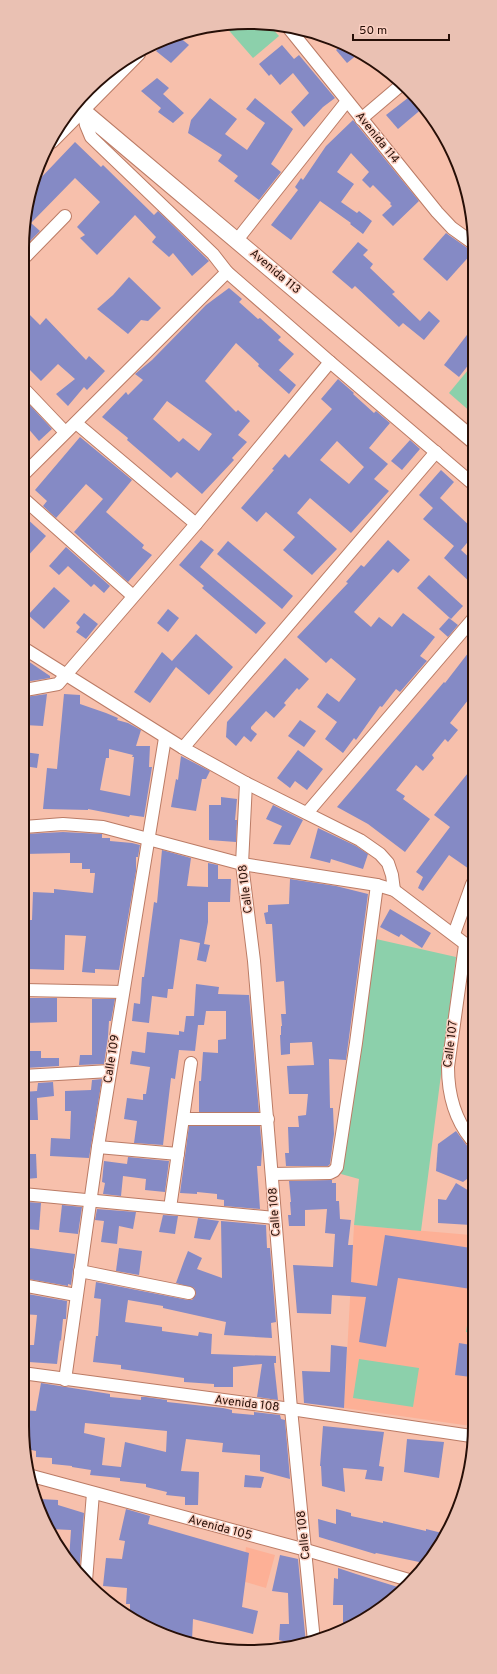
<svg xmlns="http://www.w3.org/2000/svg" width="497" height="1674" font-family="Overpass,sans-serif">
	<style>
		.built { fill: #fdb096 }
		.green { fill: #8cd0ab }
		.building { fill: #858ac5; fill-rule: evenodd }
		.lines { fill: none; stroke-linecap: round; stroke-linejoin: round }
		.minor-casing { stroke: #bb7b65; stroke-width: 14 }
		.major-casing { stroke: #bb7b65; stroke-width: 18 }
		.minor { stroke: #fff; stroke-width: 12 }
		.major { stroke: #fff; stroke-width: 16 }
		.labels { text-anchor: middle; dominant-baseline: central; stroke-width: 3; stroke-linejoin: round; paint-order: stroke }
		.street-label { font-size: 12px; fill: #270f07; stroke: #fbd0c2 }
		.rim { fill: none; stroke: #270f07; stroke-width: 2 }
	</style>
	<rect width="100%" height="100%" fill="#f7c0ac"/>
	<g class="built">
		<polygon points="354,1225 471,1235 471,1426 344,1408"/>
		<polygon points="246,1547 275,1555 266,1588 242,1581"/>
	</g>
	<g class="green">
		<polygon points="225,26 270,26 279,36 253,58"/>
		<polygon points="473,364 473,414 449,393"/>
		<polygon points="376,939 456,957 421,1231 354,1225 359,1179 341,1174"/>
		<polygon points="471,1299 471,1333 466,1332"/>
		<polygon points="359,1359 419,1368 413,1407 353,1398"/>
	</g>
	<g class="building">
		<polygon points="179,37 189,45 171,63 156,51 164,43"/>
		<polygon points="282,45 294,59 299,55 335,98 323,107 304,127 291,112 309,93 293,73 280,85 271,74 269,76 259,64"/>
		<polygon points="342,45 354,49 358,54 347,63 336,50"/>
		<polygon points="157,78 169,88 163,94 184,113 173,123 158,112 161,108 141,91"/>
		<polygon points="413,94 419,99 424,107 398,129 386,115"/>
		<polygon points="210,98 237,119 225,134 247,150 265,123 246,109 255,98 293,129 271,164 281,172 259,200 234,181 238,176 218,161 222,155 188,133 191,120"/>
		<polygon points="353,120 419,201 393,226 382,215 392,206 390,204 391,203 373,185 370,188 362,180 369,172 351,153 337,172 354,184 341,202 357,213 359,211 372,221 363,234 350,224 351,223 320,201 291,240 271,225 298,190 295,187 301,178 303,180 326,146"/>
		<polygon points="75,142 101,167 103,165 154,215 158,211 209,261 192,276 173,253 169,257 152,242 156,237 135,215 97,255 80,238 85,235 77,227 100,202 75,178 31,223 40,231 26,245 26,205 35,184"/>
		<polygon points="446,233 473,252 447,281 423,259"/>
		<polygon points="358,242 368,250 363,255 373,264 370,268 395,292 392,294 420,321 429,311 440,321 424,340 403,323 399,327 355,286 352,289 332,272"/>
		<polygon points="129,277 161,308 148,321 141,320 128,334 97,309 113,295"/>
		<path d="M229 288 242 299 239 302 258 319 260 318 281 337 278 340 294 354 279 370 296 385 289 394 258 366 259 364 236 343 205 381 236 412 238 410 250 421 238 435 247 442 232 458 234 460 202 494 177 472 171 478 127 440 128 438 102 417 126 392 128 395 143 380 135 374 152 360 206 305ZM167 401 212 434 199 451 183 438 179 442 153 419Z"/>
		<polygon points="26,311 40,325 46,318 86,360 89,356 105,371 87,390 84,387 68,406 56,394 75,379 58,364 41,381 26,366"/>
		<polygon points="473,327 473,359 459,377 444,365"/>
		<path d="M338 379 354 393 353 394 374 413 376 411 390 423 369 448 388 464 374 479 389 491 351 533 310 498 297 513 337 549 312 575 283 550 295 537 266 512 257 522 241 508 274 470 272 469 285 454 289 458 332 409 321 399ZM337 441 364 467 349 484 320 460Z"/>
		<polygon points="26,401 52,429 39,441 26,426"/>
		<polygon points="80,437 132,480 106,512 144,545 142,548 152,555 128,582 74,532 103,499 86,484 56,518 43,506 47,501 35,490"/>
		<polygon points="410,440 420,449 402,470 391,461"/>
		<polygon points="441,470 454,482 440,498 472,528 472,537 461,550 472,560 472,584 444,558 454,546 423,519 433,508 419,495"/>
		<polygon points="25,517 46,536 25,559"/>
		<polygon points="201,540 214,550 200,567 266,623 256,634 202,588 204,586 179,565"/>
		<polygon points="388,540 410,560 398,573 393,569 354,612 371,627 379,617 392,627 403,613 435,637 420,656 427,661 425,663 400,692 396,689 382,707 380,706 356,740 354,738 343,753 325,739 337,722 317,707 327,693 339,702 356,679 331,658 326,663 297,637 348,583 346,582 361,565 364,567"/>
		<polygon points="228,541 293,596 282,609 217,554"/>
		<polygon points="66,547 110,586 104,593 94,584 91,587 68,566 59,575 49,566"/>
		<polygon points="429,575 463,606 451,619 417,588"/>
		<polygon points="54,587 70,601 44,629 28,615"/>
		<polygon points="168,609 179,618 168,632 157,623"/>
		<polygon points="84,613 98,624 86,639 76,632 80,627 76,623"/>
		<polygon points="449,618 458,625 448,637 439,629"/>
		<polygon points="196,634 233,667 209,695 176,667 150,703 134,692 162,652 172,661"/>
		<polygon points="472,648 472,695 450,723 458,730 448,742 445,739 432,755 434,758 423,771 416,765 396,790 405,796 403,799 430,819 405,852 368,824 337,807 444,682 445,683"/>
		<polygon points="285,658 309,679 299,690 297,688 284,703 286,705 274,718 266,711 251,727 251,729 257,734 251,742 244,736 236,746 226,737 227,722"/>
		<polygon points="25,659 50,676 50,678 25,682"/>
		<polygon points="47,694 43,726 24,725 25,697"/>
		<path d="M64 694 80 695V704L106 713 118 718 117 720 128 723 141 730 136 746H150L149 767H152L144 817 130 815 129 817 88 809V810L43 809 47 768 57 769ZM109 749 133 755 132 757H134L130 796 100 790 106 758H109Z"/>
		<polygon points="300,720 316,731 304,747 288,736"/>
		<polygon points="298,750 323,769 307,790 295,781 290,788 277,778"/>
		<polygon points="24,752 39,754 37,768 24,766"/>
		<polygon points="181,756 210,771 206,779 202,779 196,811 171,807 176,779 178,780"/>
		<polygon points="472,768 472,871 449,855 423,891 418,888 423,877 416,872 450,827 434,815"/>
		<polygon points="221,797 237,799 235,820 237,820 236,842 209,840 209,805 221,805"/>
		<polygon points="273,805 303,820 290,845 273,844 282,826 266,819"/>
		<polygon points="318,828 356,846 368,854 363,869 331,859 330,863 310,858"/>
		<polygon points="63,832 102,834 102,838 110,838 110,841 132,843 140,845 138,857 136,857 136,871 119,970 95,969 95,973 82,972 86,936 65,935 64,970 27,969 26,960 24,957 24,920 32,920 33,892 54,893 54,889 93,893 95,873 90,873 90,869 82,869 82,863 70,863 70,853 24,854 24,834"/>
		<polygon points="162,850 191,858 187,886 208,887 208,863 218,865 218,879 231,879 230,902 208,902 208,922 204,944 210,945 206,962 197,960 200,943 180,939 173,989 168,989 167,998 152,996 149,1023 132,1021 134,1003 140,1004 142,977 144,977 154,902 157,903"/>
		<polygon points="290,879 336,886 368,894 346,1060 329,1059 330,1108 333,1108 334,1134 330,1164 328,1166 286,1166 285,1153 289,1153 288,1127 299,1127 298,1116 306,1115 308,1094 289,1094 287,1066 314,1065 312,1042 290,1043 290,1054 281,1055 280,1035 281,1035 281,1026 282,1026 281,1014 286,1014 284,981 276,982 272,924 266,924 264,913 268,912 268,905 289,904"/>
		<polygon points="390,909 431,933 422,948 401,934 399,937 380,927"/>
		<polygon points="196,984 219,987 218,994 249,995 259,1112 199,1112 199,1081 201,1081 203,1052 218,1053 218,1040 226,1039 226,1011 206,1011 204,1025 198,1025 195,1051 179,1050 175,1079 171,1078 163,1145 134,1143 137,1121 124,1119 127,1098 143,1100 143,1094 146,1094 150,1067 130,1064 132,1051 145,1053 147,1032 179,1035 179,1031 184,1032 186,1016 194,1016"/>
		<polygon points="24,998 57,998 57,1022 24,1023"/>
		<polygon points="92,999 115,999 111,1021 109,1021 108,1037 104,1064 79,1065 80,1055 92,1055"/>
		<polygon points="25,1051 41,1051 41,1058 59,1058 59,1066 25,1068"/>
		<polygon points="102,1079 89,1158 50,1156 51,1138 70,1139 71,1111 65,1111 65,1091 91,1090 92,1080"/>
		<polygon points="53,1082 54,1096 37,1098 38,1120 23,1120 23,1092 37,1091 38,1083"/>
		<polygon points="189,1126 260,1126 262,1150 261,1166 257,1166 260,1209 224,1206 224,1200 217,1199 217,1194 197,1192 197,1194 180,1193"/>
		<polygon points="456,1131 471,1151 471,1176 463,1182 436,1171 438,1144"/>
		<polygon points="25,1154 36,1154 37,1178 26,1179"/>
		<polygon points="128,1157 169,1161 165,1192 145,1190 146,1179 123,1176 121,1196 103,1194 105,1183 102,1182 104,1161 127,1164"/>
		<polygon points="332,1180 332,1183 336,1183 336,1201 339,1201 340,1219 351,1220 348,1245 353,1245 351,1282 377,1286 385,1235 471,1248 471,1289 398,1278 386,1347 359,1342 366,1297 332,1295 331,1314 297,1313 293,1265 333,1267 335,1234 325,1233 327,1209 305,1210 305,1226 289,1226 288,1215 291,1215 290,1202 291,1202 289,1181"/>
		<polygon points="456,1183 471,1192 471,1225 438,1223 438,1199 446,1200"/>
		<polygon points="27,1202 41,1203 39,1230 25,1229"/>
		<polygon points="62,1205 82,1207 78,1234 59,1232"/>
		<polygon points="97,1209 136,1212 133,1229 119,1226 117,1244 101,1242 104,1221 95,1220"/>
		<polygon points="163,1215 178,1216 175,1234 159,1232"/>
		<polygon points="198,1218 219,1221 210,1240 194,1238"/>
		<polygon points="221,1221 266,1225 267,1248 270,1248 276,1322 271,1323 272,1338 224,1335 226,1322 163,1308 163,1306 128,1300 125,1322 162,1327 162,1331 198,1336 199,1332 212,1334 211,1354 276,1356 276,1363 274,1363 278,1400 257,1397 262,1364 233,1367 233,1387 214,1387 214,1384 184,1382 184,1378 121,1369 121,1365 93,1362 96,1336 98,1336 101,1299 94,1298 96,1282 188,1300 192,1300 196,1294 194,1288 176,1283 184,1261 188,1251 202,1258 197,1269 222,1278"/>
		<polygon points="23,1247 75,1254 71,1285 68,1284 68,1286 23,1278"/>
		<polygon points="119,1248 142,1251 139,1275 116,1271"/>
		<polygon points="22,1293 67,1301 66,1319 63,1319 61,1341 60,1340 57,1364 29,1362 30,1345 34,1345 37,1315 22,1314"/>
		<polygon points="459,1343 471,1345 471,1377 455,1375"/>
		<polygon points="331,1345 347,1347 344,1408 304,1403 302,1371 330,1372"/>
		<path d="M41 1383 110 1394V1397L141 1400V1397H146L167 1400V1402L223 1408 232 1410V1413L254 1415V1412L280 1415 281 1419 285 1420 290 1479 260 1471V1455L222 1452 223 1443 186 1439 181 1471 199 1472 198 1505H185V1497L166 1495 167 1492 146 1487V1484L120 1481V1478L90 1475 91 1470 72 1467V1466L52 1464V1458L36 1457V1451L27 1449 22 1426V1410L36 1411ZM85 1423 167 1431 166 1452 125 1442 121 1467 102 1465 105 1438 84 1433Z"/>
		<polygon points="323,1426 384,1432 379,1466 384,1467 382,1481 365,1479 367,1470 343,1468 345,1492 322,1486 321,1466 320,1466"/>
		<polygon points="407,1439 444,1442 439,1478 404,1472"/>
		<polygon points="245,1475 264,1477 261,1488 244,1487"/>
		<polygon points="40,1499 58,1500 58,1505 84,1513 79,1575 69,1560 71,1530 50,1529 40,1513"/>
		<polygon points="126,1509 150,1516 148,1524 249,1553 242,1607 258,1611 253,1634 193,1619 192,1640 149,1629 130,1615 130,1604 126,1604 127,1588 103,1586 106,1558 122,1559 125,1541 119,1540"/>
		<polygon points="336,1509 351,1513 351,1516 383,1523 383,1521 426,1531 426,1529 446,1534 445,1539 424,1563 376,1553 375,1554 319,1537 318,1519 336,1524"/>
		<polygon points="280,1555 298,1559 306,1644 298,1645 279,1640 280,1624 289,1624 288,1593 272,1591"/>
		<polygon points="338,1568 356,1574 401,1588 386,1605 343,1627 343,1605 333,1605 334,1578 338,1579"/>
	</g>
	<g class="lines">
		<defs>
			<g id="minor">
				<polyline points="287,26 437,212 452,228 473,243"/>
				<polyline points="83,111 86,125 91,137 213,254 227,272 330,362 473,484"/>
				<polyline points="361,119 401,85"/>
				<polyline points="52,142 139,54"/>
				<polyline points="237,240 347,101"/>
				<polyline points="26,256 65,216"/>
				<polyline points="26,391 65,432"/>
				<polyline points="76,423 196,524"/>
				<polyline points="25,473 227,272"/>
				<polyline points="25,500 133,596"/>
				<polyline points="25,649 183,748 246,783 360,840 380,854 388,863 392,875 394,890"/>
				<polyline points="25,690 58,684 196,524 330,362"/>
				<polyline points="183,748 436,452"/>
				<polyline points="246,783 242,864 254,961 291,1409 314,1641"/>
				<polyline points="307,813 472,620"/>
				<polyline points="24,827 63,824 103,827 242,864 377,885 394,890 472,949"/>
				<polyline points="454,934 472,884"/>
				<path d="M465 945 448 1067C448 1094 454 1118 471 1139"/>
				<polyline points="24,990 123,992"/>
				<polyline points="23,1076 110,1071"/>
				<polyline points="183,1119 268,1119"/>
				<polyline points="98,1147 178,1154"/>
				<polyline points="272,1174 330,1173 334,1171 337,1167 356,1043 377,885"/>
				<polyline points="23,1194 275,1218"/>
				<polyline points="170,1208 191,1063"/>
				<polyline points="80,1271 189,1293"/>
				<polyline points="22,1285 76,1295"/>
				<polyline points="22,1373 291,1409 471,1436"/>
				<polyline points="65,1380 98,1147 165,738"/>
				<polyline points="32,1476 306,1550 409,1580"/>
				<polyline points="86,1581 93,1493"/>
			</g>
			<polyline id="major" points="77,106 473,440"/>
		</defs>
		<use href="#minor" class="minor-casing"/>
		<use href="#major" class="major-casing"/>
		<use href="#minor" class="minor"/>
		<use href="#major" class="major"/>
	</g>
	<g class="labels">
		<g class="street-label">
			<text transform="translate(377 138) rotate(51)">Avenida 114</text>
			<text transform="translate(275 272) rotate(40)">Avenida 113</text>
			<text transform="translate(246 889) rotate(-97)">Calle 108</text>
			<text transform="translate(451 1044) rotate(-83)">Calle 107</text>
			<text transform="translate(112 1059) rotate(-81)">Calle 109</text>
			<text transform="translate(275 1212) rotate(-94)">Calle 108</text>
			<text transform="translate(247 1404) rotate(7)">Avenida 108</text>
			<text transform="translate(220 1528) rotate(15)">Avenida 105</text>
			<text transform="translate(304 1535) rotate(-96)">Calle 108</text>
		</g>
	</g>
	<path d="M0 0H497V1674H0ZM248 29H249A219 219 0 0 1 468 248V1426A219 219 0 0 1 249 1645H248A219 219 0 0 1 29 1426V248A219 219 0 0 1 248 29Z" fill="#eac1b3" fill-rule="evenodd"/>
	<path class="rim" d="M248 29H249A219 219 0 0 1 468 248V1426A219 219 0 0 1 249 1645H248A219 219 0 0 1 29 1426V248A219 219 0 0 1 248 29Z"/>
	<path d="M353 34v6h96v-6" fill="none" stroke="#270f07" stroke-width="2"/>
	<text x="359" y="34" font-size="12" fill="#270f07" stroke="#fbd0c2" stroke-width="3" paint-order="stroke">50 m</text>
</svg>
